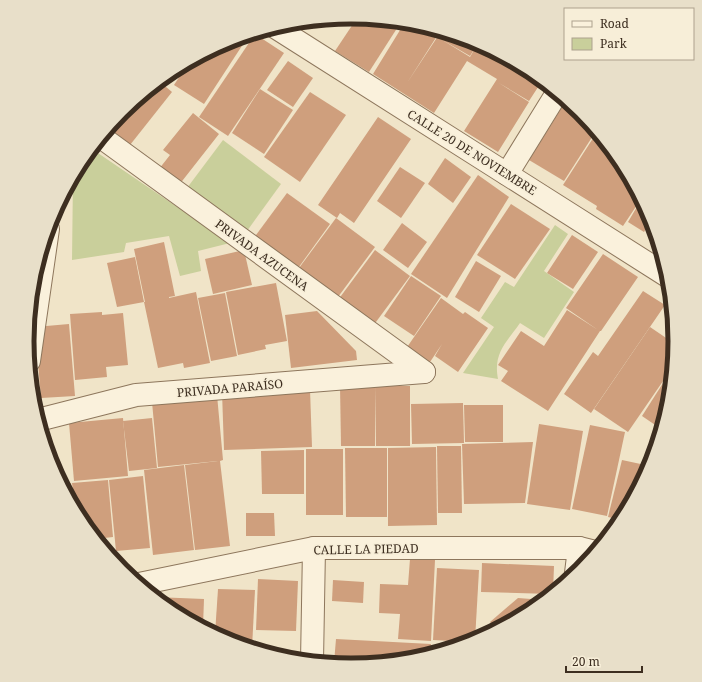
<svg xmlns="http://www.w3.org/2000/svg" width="702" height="682" font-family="'Noto Serif',serif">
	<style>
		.green { fill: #c9cf9b }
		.building { fill: #cf9f7d }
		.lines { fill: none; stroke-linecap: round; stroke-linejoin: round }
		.street-casing { stroke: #8d765c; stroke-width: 24 }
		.street { stroke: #faf1dc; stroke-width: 22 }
		.labels { text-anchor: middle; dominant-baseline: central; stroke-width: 3.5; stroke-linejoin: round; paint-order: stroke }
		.street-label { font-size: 12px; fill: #3d2e20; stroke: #f7eed8 }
		.rim { fill: none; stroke: #3d2e20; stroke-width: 5 }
	</style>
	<rect width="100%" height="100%" fill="#f0e4c8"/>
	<g class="green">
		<polygon points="223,140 281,184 247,231 187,188"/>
		<polygon points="92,149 230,243 198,251 201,271 180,276 169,236 126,243 124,252 72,260 73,177 82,161"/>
		<path d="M555 225 568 234 544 271 574 292 544 338 520 323C506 343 493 353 498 379L463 373 494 327 481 318 505 282 514 287Z"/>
	</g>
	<g class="building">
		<polygon points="357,18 401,22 369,72 335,51"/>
		<polygon points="405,22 419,25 437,36 407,83 438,36 424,26 478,43 470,56 439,38 470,57 478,43 531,72 542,81 529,101 499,83 529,102 498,152 464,131 497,79 467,61 434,113 373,74"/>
		<polygon points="255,34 284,53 228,136 199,117"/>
		<polygon points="249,35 204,104 174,85 189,62 227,42"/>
		<polygon points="288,61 313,78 293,107 267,90"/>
		<polygon points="184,65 173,81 166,76 171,71"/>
		<polygon points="159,81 172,92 130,145 109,128 122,112"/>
		<polygon points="260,89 293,110 264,154 232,133"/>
		<polygon points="310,92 346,115 300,182 264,157"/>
		<polygon points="567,101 580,112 588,122 564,106"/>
		<polygon points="562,107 590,124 596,131 564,181 529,160"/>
		<polygon points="193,113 219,134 179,185 159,169 170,155 163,150"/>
		<polygon points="378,117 411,139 354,223 340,213 337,218 318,205"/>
		<polygon points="597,132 621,161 641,199 623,226 596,209 597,206 563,185"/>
		<polygon points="445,158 471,177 453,203 428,184"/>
		<polygon points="400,167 425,183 401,218 377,201"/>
		<polygon points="478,175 509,197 447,298 411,274"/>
		<polygon points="287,193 330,224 296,271 253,239"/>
		<polygon points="641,200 650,217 653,227 649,224 644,232 628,222"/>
		<polygon points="511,204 550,229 515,279 477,255"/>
		<polygon points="336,218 375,247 338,297 299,268"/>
		<polygon points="402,223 427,242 408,268 383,250"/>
		<polygon points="572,235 598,252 573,289 547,273"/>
		<polygon points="164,242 175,296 169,297 169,298 196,292 210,363 184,368 183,363 158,368 144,302 164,298 145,302 134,249"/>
		<polygon points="244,250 252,285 213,294 205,259"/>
		<polygon points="375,250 410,276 373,326 338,300"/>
		<polygon points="603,254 638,277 601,331 600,331 548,411 501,381 508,371 498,365 521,331 544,346 567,310 598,330 566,308"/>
		<polygon points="135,257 144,302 117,307 107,263"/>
		<polygon points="476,261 501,276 479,312 455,297"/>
		<polygon points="411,276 441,296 414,336 384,316"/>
		<polygon points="276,283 287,341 265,345 266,349 238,355 226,292"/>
		<polygon points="643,291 665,305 591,413 564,394 593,352 598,356"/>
		<polygon points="225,293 237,356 211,361 198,298"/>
		<polygon points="441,298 463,314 465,312 488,328 458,372 435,356 442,344 426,368 403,353"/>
		<polygon points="317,311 356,351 357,360 291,368 285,315"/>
		<polygon points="102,312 102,315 123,313 128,365 106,367 107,377 75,380 70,314"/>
		<polygon points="69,324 75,396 41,398 35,327"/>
		<polygon points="650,327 675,344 672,368 628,432 594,409"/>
		<polygon points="672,369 669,404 661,429 642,416"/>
		<polygon points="375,384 375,446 341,446 340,385"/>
		<polygon points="375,386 410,386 410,446 376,446"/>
		<polygon points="310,389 312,447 224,450 222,392"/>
		<polygon points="217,395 223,460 220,461 230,546 195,550 185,465 218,461 158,467 152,402"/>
		<polygon points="463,403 464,443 412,444 411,404"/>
		<polygon points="464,405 503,405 503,442 465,442"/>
		<polygon points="123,418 128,476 74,481 69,423"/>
		<polygon points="152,418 157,468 129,471 123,421"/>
		<polygon points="539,424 583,431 570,510 527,504"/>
		<polygon points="590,425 625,432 607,516 572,509"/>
		<polygon points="533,442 525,503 464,504 462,444"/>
		<polygon points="437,446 461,446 462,513 438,513"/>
		<polygon points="436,447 437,525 388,526 388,448"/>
		<polygon points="345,448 387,448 387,517 346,517"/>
		<rect x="306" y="449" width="37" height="66"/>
		<polygon points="304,450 304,494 262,494 261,451"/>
		<polygon points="622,460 650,466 621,520 608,517"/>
		<polygon points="184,465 194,550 153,555 144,470"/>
		<polygon points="143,476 150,548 116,551 109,480"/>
		<polygon points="108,480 113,537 96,539 81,521 75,508 72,483"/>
		<polygon points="71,483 74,506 73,506 62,484"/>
		<polygon points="246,513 274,513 275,536 246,536"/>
		<polygon points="410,559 435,560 431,641 398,639 400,614 379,613 380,584 408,585"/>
		<polygon points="482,563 554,566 553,592 551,594 481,592"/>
		<polygon points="437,568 479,570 475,640 469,642 433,640"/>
		<polygon points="258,579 298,581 296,631 256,630"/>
		<polygon points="333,580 364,582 363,603 332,601"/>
		<polygon points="218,589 255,590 252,648 227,640 215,634"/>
		<polygon points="155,597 204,599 203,627 171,610"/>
		<polygon points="518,598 544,600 531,611 496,629 490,622"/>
		<polygon points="336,639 431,644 430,654 414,659 351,665 334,663"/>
	</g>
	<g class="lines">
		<defs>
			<g id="street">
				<polyline points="275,27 669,277"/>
				<polyline points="101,137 424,372"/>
				<polyline points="507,174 557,93"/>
				<polyline points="29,361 48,229"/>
				<polyline points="38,420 136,395 424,372"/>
				<polyline points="576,573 579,548"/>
				<polyline points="139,584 314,548 579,548 595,552"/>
				<polyline points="312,661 314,548"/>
			</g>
		</defs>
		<use href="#street" class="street-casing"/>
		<use href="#street" class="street"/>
	</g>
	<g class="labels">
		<g class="street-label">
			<text transform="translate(472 152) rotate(32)">CALLE 20 DE NOVIEMBRE</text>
			<text transform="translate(262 255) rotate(36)">PRIVADA AZUCENA</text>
			<text transform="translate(230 388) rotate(-5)">PRIVADA PARAÍSO</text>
			<text transform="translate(366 549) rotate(-1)">CALLE LA PIEDAD</text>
		</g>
	</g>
	<path d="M0 0H702V682H0ZM34 341a317 317 0 1 1 634 0a317 317 0 1 1-634 0Z" fill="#e8dfc9" fill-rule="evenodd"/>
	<path class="rim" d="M34 341a317 317 0 1 1 634 0a317 317 0 1 1-634 0Z"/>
	<rect x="564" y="8" width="130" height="52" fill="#f7eed8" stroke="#ada18e"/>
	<rect x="572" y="21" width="20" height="6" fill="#faf1dc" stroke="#ada18e"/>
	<text x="600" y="28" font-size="12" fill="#3d2e20">Road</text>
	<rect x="572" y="38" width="20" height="12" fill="#c9cf9b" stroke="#ada18e"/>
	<text x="600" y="48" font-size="12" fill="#3d2e20">Park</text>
	<path d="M566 666v6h76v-6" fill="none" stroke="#3d2e20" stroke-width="2"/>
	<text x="572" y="666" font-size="12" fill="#3d2e20" stroke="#f7eed8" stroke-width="3" paint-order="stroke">20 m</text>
</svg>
